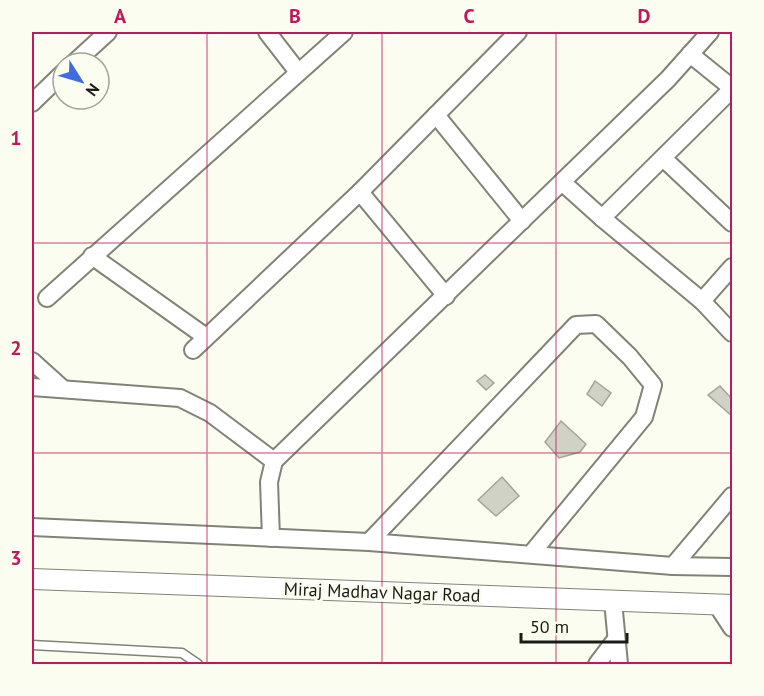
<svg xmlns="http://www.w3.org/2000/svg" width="764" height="696" font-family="'PT Sans',sans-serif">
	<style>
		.building { fill: #d0d2c5; stroke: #a2a598; stroke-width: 1.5 }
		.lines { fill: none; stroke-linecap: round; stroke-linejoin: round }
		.service-casing { stroke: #818377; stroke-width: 11 }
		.minor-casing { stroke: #818377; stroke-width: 20 }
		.tertiary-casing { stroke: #818377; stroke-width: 22 }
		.service { stroke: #fff; stroke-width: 8 }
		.minor { stroke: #fff; stroke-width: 16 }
		.tertiary { stroke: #fff; stroke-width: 20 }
		.grid { fill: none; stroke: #c2185b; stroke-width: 1.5; stroke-opacity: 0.55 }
		.labels { text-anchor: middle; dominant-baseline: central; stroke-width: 6; stroke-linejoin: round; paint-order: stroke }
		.street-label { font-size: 18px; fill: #1b1c17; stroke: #fafdef }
		.neatline { fill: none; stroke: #c2185b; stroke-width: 2 }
		.grid-label { font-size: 20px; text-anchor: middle; font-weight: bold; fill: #c2185b }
	</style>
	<rect width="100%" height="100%" fill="#fafdef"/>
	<g class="building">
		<polygon points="485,375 494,383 486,390 477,381"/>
		<polygon points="595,381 611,393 602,406 587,394"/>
		<polygon points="720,386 732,399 732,416 708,395"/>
		<polygon points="561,421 586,444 580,452 559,458 545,442"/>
		<polygon points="502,477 519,496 496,516 478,500"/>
	</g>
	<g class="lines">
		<defs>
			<polyline id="service" points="32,645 182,653 198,664"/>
			<g id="minor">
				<polyline points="267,32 298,72"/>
				<polyline points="690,54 732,88"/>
				<polyline points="74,63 108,32"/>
				<polyline points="732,89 602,218 702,301 732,333"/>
				<polyline points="32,103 63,73"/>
				<polyline points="436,115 522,221"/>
				<polyline points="663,158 732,223"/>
				<polyline points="562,182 602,218"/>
				<polyline points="360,192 446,296"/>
				<polyline points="92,256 206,337"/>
				<polyline points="47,298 344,32"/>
				<polyline points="702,301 732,267"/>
				<polyline points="193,350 360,192 518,32"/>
				<polyline points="32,361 63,389"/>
				<polyline points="32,387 180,398 210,413 274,461"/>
				<polyline points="32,527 369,542 673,566 732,567"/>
				<polyline points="271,538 269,482 274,461 668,79 710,32"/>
				<polyline points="369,542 576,325 596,324 630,357 653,385 644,417 531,554"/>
				<polyline points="673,566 732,496"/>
				<polyline points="613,601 619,664"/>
				<polyline points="717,605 732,628"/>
				<polyline points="597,664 616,639"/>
			</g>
			<polyline id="tertiary" points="32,579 732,605"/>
		</defs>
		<use href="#service" class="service-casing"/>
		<use href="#minor" class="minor-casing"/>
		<use href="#tertiary" class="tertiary-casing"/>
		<use href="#service" class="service"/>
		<use href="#minor" class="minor"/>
		<use href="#tertiary" class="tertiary"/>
	</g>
	<path class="grid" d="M207 32V664M382 32V664M556 32V664M32 243H732M32 453H732"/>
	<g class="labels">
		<g class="street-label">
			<text transform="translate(382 592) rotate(2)">Miraj Madhav Nagar Road</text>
		</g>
	</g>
	<rect width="764" height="696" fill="none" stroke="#fafdef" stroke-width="66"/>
	<g transform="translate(81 81) rotate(127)"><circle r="28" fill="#fafdef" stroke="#a1a399" stroke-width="1.5"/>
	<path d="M0-4.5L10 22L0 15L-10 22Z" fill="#406cde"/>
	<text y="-9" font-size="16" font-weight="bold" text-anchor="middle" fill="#1b1c17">N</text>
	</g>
	<path d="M521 633v9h106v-9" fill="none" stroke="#1b1c17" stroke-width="3"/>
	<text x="530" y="633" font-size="18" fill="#1b1c17" stroke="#fafdef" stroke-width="4.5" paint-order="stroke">50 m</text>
	<rect x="33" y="33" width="698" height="630" class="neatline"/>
	<g class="grid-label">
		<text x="120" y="23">A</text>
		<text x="295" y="23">B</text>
		<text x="469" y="23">C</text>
		<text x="644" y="23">D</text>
		<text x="16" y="145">1</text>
		<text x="16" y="355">2</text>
		<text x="16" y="565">3</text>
	</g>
</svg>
